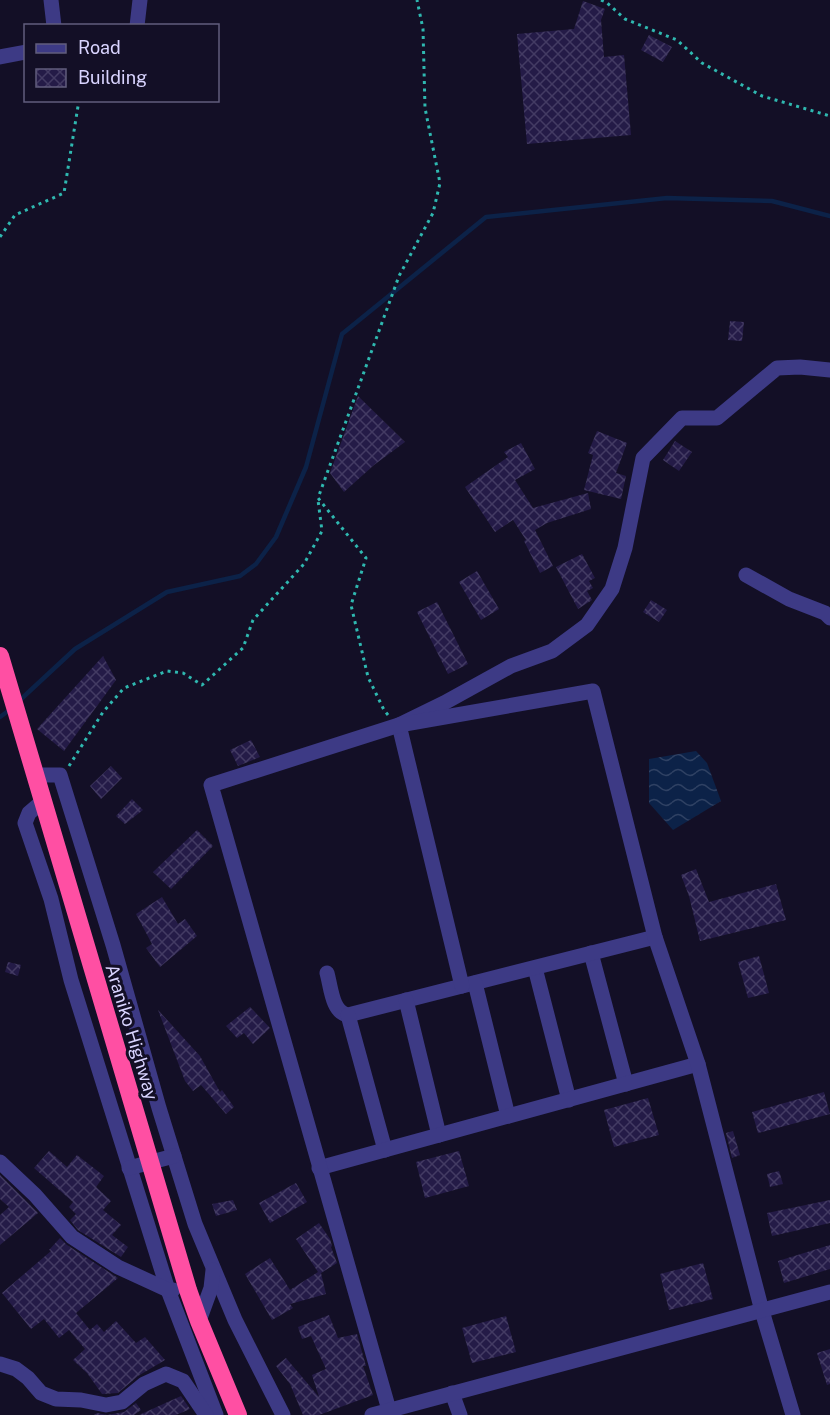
<svg xmlns="http://www.w3.org/2000/svg" width="830" height="1415" font-family="'Public Sans',sans-serif">
	<style>
		.water { fill: url(#water-waves) }
		.lines { fill: none; stroke-linecap: round; stroke-linejoin: round }
		.stream { stroke: #0c2248; stroke-width: 4.5 }
		.building { fill: url(#building-cross-hatch) }
		.path { stroke: #2fb8b0; stroke-width: 3; stroke-dasharray: 3 4.5; stroke-linecap: butt }
		.minor { stroke: #3d3a85; stroke-width: 15 }
		.highway { stroke: #ff4fa3; stroke-width: 18 }
		.labels { text-anchor: middle; dominant-baseline: central; stroke-width: 6; stroke-linejoin: round; paint-order: stroke }
		.street-label { font-size: 18px; fill: #d9d4ff; stroke: #130f26 }
	</style>
	<defs>
		<pattern id="water-waves" width="16" height="10" patternUnits="userSpaceOnUse" patternTransform="scale(1.5)"><rect width="16" height="10" fill="#0c2248"/><path d="M0 5q4-4 8 0t8 0" fill="none" stroke="#2f4163"/></pattern>
		<pattern id="building-cross-hatch" width="8" height="8" patternUnits="userSpaceOnUse" patternTransform="scale(1.5)"><rect width="8" height="8" fill="#241b47"/><path d="M0 0l8 8M0 8l8-8" fill="none" stroke="#433b63"/></pattern>
	</defs>
	<rect width="100%" height="100%" fill="#130f26"/>
	<polygon class="water" points="696,751 707,763 721,801 673,830 649,803 649,759"/>
	<g class="lines">
		<g class="stream">
			<polyline points="19,701 75,649 167,592 240,576 256,564 276,537 306,467 342,334 486,217 667,198 772,201 830,216"/>
			<polyline points="0,717 11,709"/>
		</g>
	</g>
	<g class="building">
		<polygon points="583,1 605,9 601,20 604,57 624,55 631,135 527,144 517,34 574,29"/>
		<polygon points="649,35 672,47 663,62 641,50"/>
		<polygon points="730,321 744,322 742,341 728,340"/>
		<polygon points="358,396 405,442 374,465 344,492 330,473"/>
		<polygon points="597,431 627,443 616,473 626,476 621,499 584,490 593,455 588,453"/>
		<polygon points="675,441 692,452 679,471 663,460"/>
		<polygon points="521,443 535,469 515,480 533,508 588,493 591,509 547,523 535,530 553,566 540,573 524,541 526,540 513,520 495,532 465,487 508,457 504,452"/>
		<polygon points="582,554 595,578 589,581 593,588 587,591 592,600 578,609 556,567"/>
		<polygon points="477,571 499,609 481,620 459,582"/>
		<polygon points="651,600 667,610 659,622 643,612"/>
		<polygon points="437,602 468,664 448,674 417,612"/>
		<polygon points="103,656 116,680 64,751 37,729"/>
		<polygon points="251,740 260,757 238,766 230,750"/>
		<polygon points="111,766 122,778 101,799 90,786"/>
		<polygon points="132,799 143,810 125,824 116,816"/>
		<polygon points="197,830 213,846 171,889 153,872"/>
		<polygon points="696,869 709,902 776,884 786,920 700,941 689,896 681,875"/>
		<polygon points="162,897 178,924 185,919 197,936 160,967 146,948 152,944 136,914"/>
		<polygon points="759,956 769,993 748,998 738,962"/>
		<polygon points="8,962 21,965 18,976 5,972"/>
		<polygon points="250,1007 270,1028 253,1044 244,1033 237,1038 226,1026"/>
		<polygon points="158,1010 200,1056 220,1092 222,1090 234,1107 226,1114 201,1085 193,1091 185,1081"/>
		<polygon points="824,1092 830,1114 758,1133 752,1112"/>
		<polygon points="648,1098 659,1135 614,1147 604,1110"/>
		<polygon points="733,1131 740,1155 732,1158 726,1133"/>
		<polygon points="49,1151 67,1167 77,1155 104,1176 96,1187 111,1201 103,1210 121,1225 112,1235 128,1247 121,1257 78,1230 70,1220 76,1214 69,1207 73,1202 34,1168"/>
		<polygon points="459,1151 469,1186 425,1198 416,1162"/>
		<polygon points="779,1171 783,1184 770,1187 767,1174"/>
		<polygon points="0,1175 38,1213 0,1245 0,1215 9,1207 0,1199"/>
		<polygon points="296,1183 307,1202 270,1223 259,1203"/>
		<polygon points="233,1200 237,1210 216,1216 212,1204"/>
		<polygon points="830,1200 830,1223 772,1236 767,1213"/>
		<polygon points="319,1223 330,1239 332,1246 331,1247 337,1263 321,1273 326,1294 290,1304 293,1308 272,1320 245,1274 270,1258 290,1290 318,1272 296,1239"/>
		<polygon points="60,1238 67,1245 118,1278 76,1313 90,1330 97,1324 104,1332 116,1321 136,1343 145,1337 165,1360 138,1376 118,1393 102,1394 87,1373 73,1360 85,1349 69,1330 59,1338 44,1319 31,1329 2,1293 51,1251 49,1250"/>
		<polygon points="830,1245 830,1269 784,1283 778,1261"/>
		<polygon points="703,1263 713,1299 669,1310 660,1274"/>
		<polygon points="329,1315 338,1338 357,1334 366,1366 363,1366 373,1395 319,1415 303,1415 290,1384 276,1366 286,1358 319,1397 312,1375 326,1369 311,1336 302,1339 298,1327"/>
		<polygon points="506,1316 516,1352 472,1363 462,1328"/>
		<polygon points="830,1349 830,1384 827,1385 817,1353"/>
		<polygon points="181,1396 190,1409 176,1415 139,1415"/>
		<polygon points="136,1403 141,1410 134,1415 94,1415 97,1413 107,1415 124,1412"/>
	</g>
	<g class="lines">
		<g class="path">
			<polyline points="601,0 606,2 625,19 677,40 702,63 762,96 830,116"/>
			<polyline points="0,237 15,215 64,193 79,100"/>
			<polyline points="388,715 384,710 368,677 351,605 366,558 318,498 399,276 433,213 440,183 425,108 423,29 417,0"/>
			<polyline points="69,766 103,712 124,688 167,671 183,673 202,685 243,648 253,620 304,564 322,531 318,500"/>
		</g>
		<g class="minor">
			<polyline points="51,0 54,26"/>
			<polyline points="137,26 140,0"/>
			<polyline points="0,57 26,52"/>
			<polyline points="746,575 789,599 825,613 830,618"/>
			<polyline points="35,775 60,775 113,945 159,1108 195,1224 235,1320 283,1415"/>
			<polyline points="43,801 29,813 25,823 51,899 71,980 168,1290 216,1415"/>
			<polyline points="591,953 626,1084"/>
			<polyline points="535,968 569,1100"/>
			<path d="M327 973C331 987 332 1013 348 1015L655 937"/>
			<polyline points="475,983 508,1116"/>
			<polyline points="462,986 399,725 444,703 511,666 552,651 587,625 612,589 625,548 643,458 682,418 717,418 777,368 800,367 830,370"/>
			<polyline points="406,1000 439,1135"/>
			<polyline points="348,1015 385,1150"/>
			<polyline points="0,1162 35,1195 72,1237 118,1267 168,1290 173,1290"/>
			<polyline points="129,1168 174,1156"/>
			<polyline points="319,1168 698,1064"/>
			<polyline points="199,1321 211,1288 213,1270"/>
			<polyline points="0,1364 16,1369 28,1378 41,1393 56,1399 81,1400 106,1405 122,1402 144,1384 166,1374 183,1381 206,1415"/>
			<polyline points="452,1393 460,1415"/>
			<polyline points="389,1410 211,785 399,725 593,691 655,937 698,1064 762,1311 793,1415"/>
			<polyline points="372,1415 830,1292"/>
		</g>
		<polyline class="highway" points="0,656 188,1290 199,1321 238,1415"/>
	</g>
	<g class="labels">
		<g class="street-label">
			<text transform="translate(132 1032) rotate(73)">Araniko Highway</text>
		</g>
	</g>
	<rect x="24" y="24" width="195" height="78" fill="#130f26" stroke="#625e7d" stroke-width="1.5"/>
	<rect x="36" y="44" width="30" height="9" fill="#3d3a85" stroke="#625e7d" stroke-width="1.5"/>
	<text x="78" y="54" font-size="18" fill="#d9d4ff">Road</text>
	<rect x="36" y="69" width="30" height="18" fill="url(#building-cross-hatch)" stroke="#625e7d" stroke-width="1.5"/>
	<text x="78" y="84" font-size="18" fill="#d9d4ff">Building</text>
</svg>
